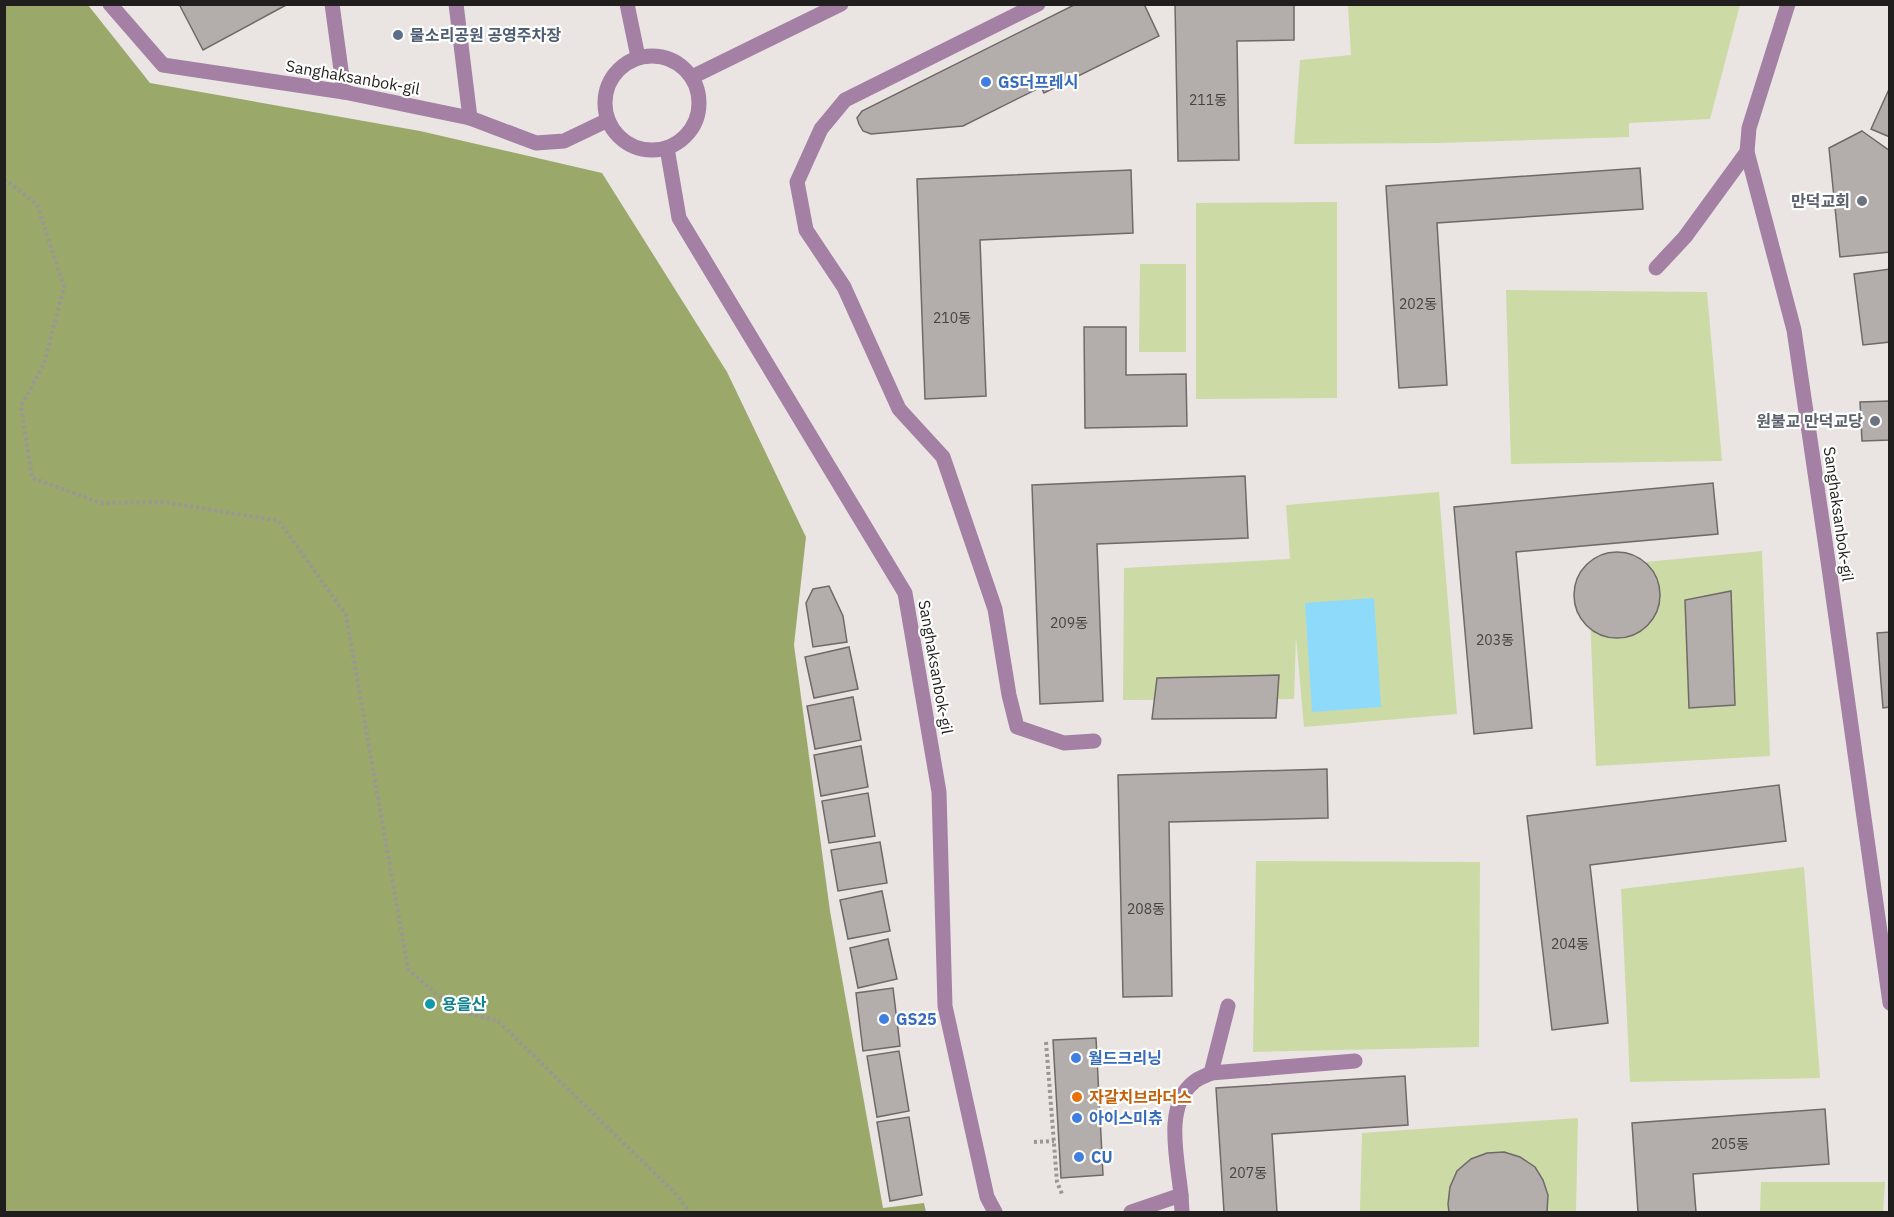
<svg xmlns="http://www.w3.org/2000/svg" width="1894" height="1217" font-family="'IBM Plex Sans','Noto Sans KR',sans-serif">
	<style>
		.green { fill: #ccdaa6 }
		.forest { fill: #9aa96a }
		.water { fill: #8edafa }
		.building { fill: #b3aeab; stroke: #6f6a68; stroke-width: 1.5 }
		.lines { fill: none; stroke-linecap: round; stroke-linejoin: round }
		.path { stroke: #999694; stroke-width: 4; stroke-dasharray: 3 3; stroke-linecap: butt }
		.service { stroke: #a380a4; stroke-width: 15 }
		.pedestrian { stroke: #a380a4; stroke-width: 15 }
		.minor { stroke: #a380a4; stroke-width: 15 }
		.service-dot { fill: #5c6f8a; stroke: #fff; stroke-width: 2 }
		.shop-dot { fill: #3f7fe0; stroke: #fff; stroke-width: 2 }
		.worship-dot { fill: #6b7280; stroke: #fff; stroke-width: 2 }
		.culture-dot { fill: #0f9aa8; stroke: #fff; stroke-width: 2 }
		.food-dot { fill: #e8710a; stroke: #fff; stroke-width: 2 }
		.labels { text-anchor: middle; dominant-baseline: central; stroke-width: 4.5; stroke-linejoin: round; paint-order: stroke }
		.number-label { font-size: 14px; fill: #454341 }
		.service-label { font-size: 16px; font-weight: bold; fill: #4e5e75; stroke: #fff; text-anchor: start }
		.street-label { font-size: 16px; fill: #201f1e; stroke: #fff }
		.shop-label { font-size: 16px; font-weight: bold; fill: #366cbe; stroke: #fff; text-anchor: start }
		.worship-label { font-size: 16px; font-weight: bold; fill: #5b616d; stroke: #fff; text-anchor: end }
		.culture-label { font-size: 16px; font-weight: bold; fill: #0d838f; stroke: #fff; text-anchor: start }
		.food-label { font-size: 16px; font-weight: bold; fill: #c56008; stroke: #fff; text-anchor: start }
	</style>
	<rect width="100%" height="100%" fill="#eae5e2"/>
	<g class="green">
		<polygon points="1348,5 1348,4 1740,5 1710,119 1629,123 1629,137 1439,143 1294,144 1300,60 1351,55"/>
		<polygon points="1337,202 1337,398 1196,399 1196,203"/>
		<polygon points="1140,264 1186,264 1186,352 1139,352"/>
		<polygon points="1506,290 1707,292 1722,461 1511,464"/>
		<polygon points="1439,492 1457,714 1304,727 1296,637 1294,699 1123,700 1124,568 1290,559 1286,505"/>
		<path d="M1762 551 1770 756 1596 766 1588 563C1608 550 1625 549 1645 562Z"/>
		<polygon points="1256,861 1480,862 1479,1047 1253,1052"/>
		<polygon points="1804,867 1820,1078 1630,1082 1621,889"/>
		<polygon points="1578,1118 1576,1212 1312,1212 1360,1211 1362,1133"/>
		<polygon points="1761,1182 1885,1182 1883,1212 1760,1212"/>
	</g>
	<polygon class="forest" points="5,4 88,5 150,83 420,131 602,173 727,372 806,537 794,645 830,911 883,1208 924,1203 926,1212 5,1212"/>
	<polygon class="water" points="1374,598 1381,707 1312,712 1305,603"/>
	<g class="building">
		<polygon points="179,4 288,4 203,50"/>
		<polygon points="1076,4 1144,4 1159,36 1044,93 1041,87 963,126 871,134 863,131 859,124 857,118 862,111"/>
		<polygon points="1175,4 1294,4 1294,40 1237,41 1239,160 1178,161"/>
		<polygon points="1890,87 1890,137 1871,129"/>
		<polygon points="1862,131 1890,151 1890,252 1840,257 1829,148"/>
		<polygon points="1640,168 1643,209 1437,223 1447,385 1399,388 1386,186"/>
		<polygon points="1131,170 1133,233 980,240 986,396 925,399 917,179"/>
		<polygon points="1890,269 1890,342 1863,345 1854,274"/>
		<polygon points="1084,327 1126,327 1126,375 1186,374 1187,426 1085,428"/>
		<polygon points="1890,401 1890,440 1862,441 1860,402"/>
		<polygon points="1245,476 1248,538 1097,544 1103,701 1040,704 1032,485"/>
		<polygon points="1713,483 1718,534 1516,552 1532,728 1474,734 1454,507"/>
		<circle cx="1617" cy="595" r="43"/>
		<polygon points="829,586 843,616 847,642 813,647 806,603 813,589"/>
		<polygon points="1731,591 1735,705 1689,708 1685,600"/>
		<polygon points="1890,632 1890,707 1883,708 1877,633"/>
		<polygon points="849,647 858,689 814,698 805,657"/>
		<polygon points="1279,675 1276,718 1152,719 1157,678"/>
		<polygon points="853,697 861,740 815,749 807,706"/>
		<polygon points="861,746 868,787 821,796 814,755"/>
		<polygon points="1327,769 1328,818 1169,822 1172,996 1123,997 1118,775"/>
		<polygon points="1779,785 1786,841 1590,865 1608,1023 1552,1030 1527,816"/>
		<polygon points="868,793 875,836 829,843 822,801"/>
		<polygon points="880,842 887,883 838,891 831,850"/>
		<polygon points="882,891 890,931 848,939 840,900"/>
		<polygon points="888,939 897,979 858,988 850,948"/>
		<polygon points="893,988 900,1046 863,1051 856,993"/>
		<polygon points="1096,1038 1103,1175 1061,1178 1053,1040"/>
		<polygon points="899,1051 909,1111 877,1117 867,1056"/>
		<polygon points="1405,1076 1408,1125 1272,1134 1277,1212 1224,1212 1216,1088"/>
		<polygon points="1825,1109 1829,1164 1693,1174 1696,1212 1638,1212 1632,1123"/>
		<polygon points="909,1117 922,1195 890,1201 877,1122"/>
		<polygon points="1504,1152 1520,1157 1535,1167 1543,1180 1548,1195 1547,1212 1449,1212 1448,1204 1450,1187 1457,1171 1471,1159 1487,1153"/>
	</g>
	<g class="lines">
		<g class="path">
			<polyline points="4,179 37,204 64,287 44,364 21,406 32,478 101,503 164,502 279,521 346,615 408,969 453,1009 498,1021 675,1193 690,1212"/>
			<polyline points="1046,1042 1057,1182 1062,1194"/>
			<polyline points="1034,1142 1054,1141"/>
		</g>
		<g class="service">
			<polyline points="1656,268 1685,237 1747,152"/>
			<polyline points="1211,1073 1355,1061"/>
			<polyline points="1181,1195 1182,1212"/>
			<path d="M1131 1212 1181 1195C1178 1161 1163 1106 1194 1082 1198 1078 1206 1076 1211 1073L1228 1006"/>
		</g>
		<polyline class="pedestrian" points="1038,4 845,100 821,129 797,182 806,230 844,287 899,409 943,457 995,609 1009,695 1017,727 1064,743 1094,741"/>
		<g class="minor">
			<polyline points="110,4 163,65 344,92 470,118 536,143 564,141 608,120"/>
			<polyline points="332,4 344,92"/>
			<polyline points="456,4 470,118"/>
			<polyline points="627,4 638,57"/>
			<polyline points="1788,4 1749,128 1747,152 1794,330 1829,568 1890,1003"/>
			<circle cx="652" cy="103" r="47"/>
			<polyline points="692,77 841,4"/>
			<polyline points="667,148 679,218 905,593 939,792 945,1006 987,1197 995,1212"/>
		</g>
	</g>
	<circle class="service-dot" cx="398" cy="35" r="6"/>
	<g class="shop-dot">
		<circle cx="986" cy="82" r="6"/>
		<circle cx="884" cy="1019" r="6"/>
		<circle cx="1076" cy="1058" r="6"/>
		<circle cx="1077" cy="1118" r="6"/>
		<circle cx="1079" cy="1157" r="6"/>
	</g>
	<g class="worship-dot">
		<circle cx="1862" cy="201" r="6"/>
		<circle cx="1875" cy="421" r="6"/>
	</g>
	<circle class="culture-dot" cx="430" cy="1004" r="6"/>
	<circle class="food-dot" cx="1077" cy="1097" r="6"/>
	<g class="labels">
		<g class="number-label">
			<text x="1208" y="100">211동</text>
			<text x="1418" y="304">202동</text>
			<text x="952" y="318">210동</text>
			<text x="1069" y="623">209동</text>
			<text x="1495" y="640">203동</text>
			<text x="1146" y="909">208동</text>
			<text x="1570" y="944">204동</text>
			<text x="1730" y="1144">205동</text>
			<text x="1248" y="1173">207동</text>
		</g>
		<g class="service-label">
			<text x="410" y="35">물소리공원 공영주차장</text>
		</g>
		<g class="street-label">
			<text transform="translate(353 77) rotate(10)">Sanghaksanbok-gil</text>
			<text transform="translate(1839 514) rotate(82)">Sanghaksanbok-gil</text>
			<text transform="translate(936 667) rotate(80)">Sanghaksanbok-gil</text>
		</g>
		<g class="shop-label">
			<text x="998" y="82">GS더프레시</text>
			<text x="896" y="1019">GS25</text>
			<text x="1088" y="1058">월드크리닝</text>
			<text x="1089" y="1118">아이스미츄</text>
			<text x="1091" y="1157">CU</text>
		</g>
		<g class="worship-label">
			<text x="1850" y="201">만덕교회</text>
			<text x="1863" y="421">원불교 만덕교당</text>
		</g>
		<g class="culture-label">
			<text x="442" y="1004">용을산</text>
		</g>
		<g class="food-label">
			<text x="1089" y="1097">자갈치브라더스</text>
		</g>
	</g>
	<rect width="1894" height="1217" fill="none" stroke="#201f1e" stroke-width="12"/>
</svg>
